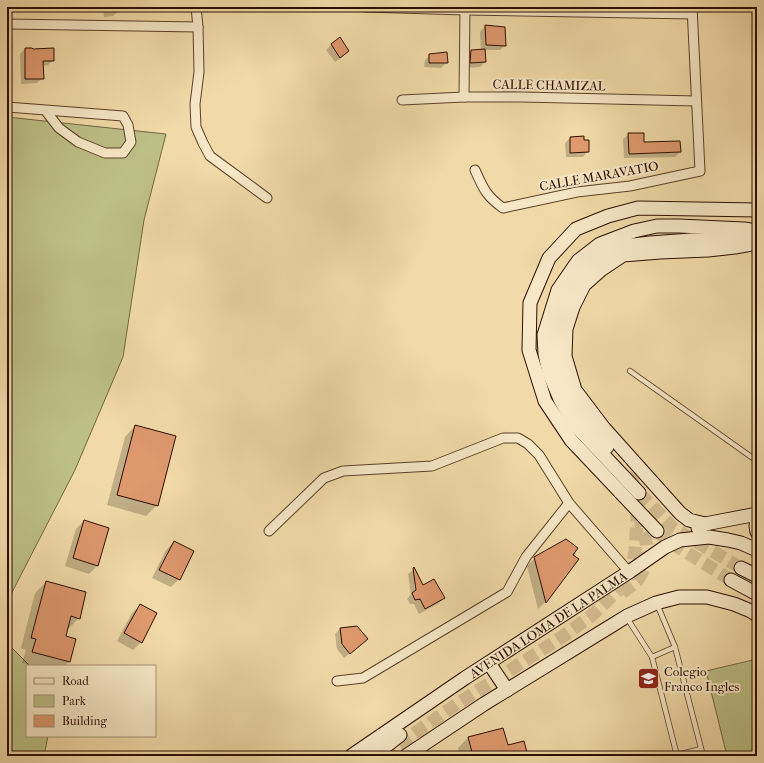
<svg xmlns="http://www.w3.org/2000/svg" width="764" height="763" font-family="'IM FELL French Canon',serif">
	<style>
		.green { fill: #bcbf86; stroke: #746644 }
		.shadow { fill: #0003; fill-rule: evenodd }
		.building { fill: #de996d; stroke: #2c0d01 }
		.lines { fill: none; stroke-linecap: round; stroke-linejoin: round }
		.secondary-tunnel { stroke: #d3bb8f; stroke-width: 13; stroke-dasharray: 13 6; stroke-linecap: butt }
		.lane-casing { stroke: #5d402b; stroke-width: 6 }
		.street-casing { stroke: #5d402b; stroke-width: 11 }
		.secondary-casing { stroke: #2c0d01; stroke-width: 15 }
		.lane { stroke: #f6e7c6; stroke-width: 4.5 }
		.street { stroke: #f6e7c6; stroke-width: 9 }
		.secondary { stroke: #f6e7c6; stroke-width: 13 }
		.labels { text-anchor: middle; dominant-baseline: central; stroke-width: 4; stroke-linejoin: round; paint-order: stroke }
		.street-label { font-size: 13px; fill: #2c0d01; stroke: #f6e7c6 }
		.poi-label { font-size: 13px; fill: #2c0d01; stroke: #f6e7c6; text-anchor: start }
	</style>
	<rect width="100%" height="100%" fill="#f1daa8"/>
	<filter id="stains"><feTurbulence type="fractalNoise" baseFrequency=".005" numOctaves="4"/><feColorMatrix values="0 0 0 0 .2 0 0 0 0 .09 0 0 0 0 .02 0 0 0 .5 -.17"/></filter>
	<radialGradient id="worn" r=".72"><stop offset=".6" stop-color="#630" stop-opacity="0"/><stop offset="1" stop-color="#630" stop-opacity=".3"/></radialGradient>
	<g class="green">
		<polygon points="7,117 166,134 144,220 123,357 75,470 7,602"/>
		<polygon points="7,643 30,666 27,666 27,736 48,736 44,756 7,756"/>
		<polygon points="757,659 757,756 727,756 706,671"/>
	</g>
	<g class="shadow">
		<polygon points="103,7 118,7 119,11 113,16 104,17"/>
		<polygon points="485,26 504,28 505,45 500,50 484,50 485,62 480,67 466,68 466,56 471,51 481,50 480,32"/>
		<polygon points="7,36 12,36 13,48 7,54"/>
		<polygon points="331,45 348,51 343,56 335,62 326,50"/>
		<polygon points="25,49 53,60 48,65 42,66 43,78 37,83 21,84 20,54"/>
		<polygon points="430,55 447,62 441,68 424,67 425,60"/>
		<polygon points="506,88 521,88 521,91 516,96 500,93"/>
		<polygon points="629,134 643,143 679,143 680,152 675,157 624,158 623,139"/>
		<polygon points="570,138 588,151 583,157 566,157 565,143"/>
		<polygon points="135,426 157,505 146,516 107,505 125,437"/>
		<polygon points="757,467 757,476 755,474"/>
		<polygon points="84,521 97,566 89,574 65,566 76,529"/>
		<polygon points="174,542 179,579 171,587 152,578 166,550"/>
		<polygon points="572,555 578,559 545,602 538,609 527,566 535,558"/>
		<path d="M414 569 423 586 444 598 439 603 419 614 414 604H410L407 599 411 594 408 574ZM414 584 417 587 416 595Z"/>
		<polygon points="46,582 79,618 68,629 67,628 65,637 69,662 65,666 34,666 22,663 26,650 21,648 35,593"/>
		<polygon points="140,605 141,642 133,650 117,641 132,613"/>
		<polygon points="340,629 361,644 344,658 337,649 335,634"/>
		<polygon points="468,738 507,746 527,756 460,756 458,748"/>
	</g>
	<g class="building">
		<polygon points="485,25 505,27 506,46 486,45"/>
		<polygon points="340,37 349,51 340,58 331,44"/>
		<polygon points="25,48 32,48 33,49 54,48 54,61 43,61 44,79 25,79"/>
		<polygon points="485,49 486,62 470,63 471,50"/>
		<polygon points="447,52 448,63 429,63 429,54"/>
		<polygon points="628,133 644,133 644,142 680,141 681,152 629,154"/>
		<polygon points="584,136 584,140 589,140 589,152 570,153 570,137"/>
		<polygon points="135,425 176,436 158,506 117,495"/>
		<polygon points="84,520 109,528 98,566 73,558"/>
		<polygon points="566,539 578,548 573,555 579,559 546,603 534,557"/>
		<polygon points="174,541 194,551 180,580 159,570"/>
		<polygon points="414,567 423,585 434,579 445,598 425,609 420,599 415,600 412,593 416,590 413,568"/>
		<polygon points="46,581 86,592 80,619 71,616 66,636 76,639 70,662 32,652 36,639 31,638"/>
		<polygon points="140,604 157,613 142,643 124,633"/>
		<polygon points="357,626 368,639 350,654 342,644 340,628"/>
		<polygon points="503,728 508,745 524,741 528,756 473,756 468,737"/>
	</g>
	<g class="lines">
		<g class="secondary-tunnel">
			<polyline points="639,493 673,528 741,568"/>
			<polyline points="657,531 670,542 731,580"/>
			<polyline points="622,593 637,581 642,573 647,554 646,541 640,521"/>
			<polyline points="383,755 457,704 559,639 591,616 622,587 631,572 635,551 638,501 635,486 627,471"/>
		</g>
		<defs>
			<g id="lane">
				<polyline points="630,371 757,461"/>
				<polyline points="657,604 675,647 703,756"/>
				<polyline points="627,618 652,657 677,756"/>
				<polyline points="652,657 675,647"/>
				<polyline points="677,755 701,749"/>
			</g>
			<g id="street">
				<polyline points="196,7 198,27 199,72 195,104 196,127 203,143 210,156 267,198"/>
				<polyline points="365,7 465,10 692,14"/>
				<polyline points="7,24 198,27"/>
				<polyline points="464,97 465,7"/>
				<polyline points="402,100 464,97 522,97 696,101"/>
				<polyline points="7,107 123,116 128,125 131,142 123,153 105,153 78,142 59,128 45,110"/>
				<path d="M475 170C483 188 486 196 503 208L577 192 630 186 700 171 692 7"/>
				<polyline points="269,531 324,478 343,471 432,466 503,438 518,438 528,444 539,455 569,503 629,572"/>
				<polyline points="337,681 363,678 507,592 526,557 569,503"/>
			</g>
			<g id="secondary">
				<polyline points="607,447 579,414 565,389 556,365 554,340 560,312 570,289 582,272 601,256 624,246 650,243 691,240 750,238"/>
				<polyline points="639,493 574,424 560,399 549,373 545,354 544,335 558,290 578,261 600,244 634,231 657,226 679,226 744,229 757,231"/>
				<polyline points="757,517 756,526 757,532"/>
				<polyline points="705,524 689,520 680,513 603,427 575,390 565,356 566,329 573,307 584,285 602,269 623,255 660,252 708,250 735,247 757,243"/>
				<polyline points="698,528 705,524 757,514"/>
				<polyline points="657,531 571,440 545,401 529,350 530,303 549,258 576,229 608,216 638,208 757,210"/>
				<polyline points="741,568 757,576"/>
				<polyline points="731,580 757,594"/>
				<polyline points="489,663 507,690"/>
				<path id="s1" d="M351 756 465 678 629 572 665 547 680 540 709 537 728 540 741 543 757 550"/>
				<polyline points="373,756 400,735"/>
				<polyline points="406,756 484,704 611,626 627,616 656,603 679,597 707,597 734,604 751,611 757,615"/>
			</g>
		</defs>
		<use href="#lane" class="lane-casing"/>
		<use href="#street" class="street-casing"/>
		<use href="#secondary" class="secondary-casing"/>
		<use href="#lane" class="lane"/>
		<use href="#street" class="street"/>
		<use href="#secondary" class="secondary"/>
	</g>
	<defs>
		<symbol id="school-square" viewBox="-11 -11 22 22"><rect x="-9" y="-9" width="18" height="18" rx="4" fill="#8f2418" stroke="#f6e7c6"/><path d="M0-5L7-2L0 1L-7-2ZM-4 1L0 2.5L4 1V4Q0 6-4 4Z" fill="#fff"/></symbol>
	</defs>
	<g fill-rule="evenodd">
		<use href="#school-square" x="636" y="666" width="25" height="25"/>
	</g>
	<g class="labels">
		<g class="street-label">
			<text transform="translate(549 85) rotate(1)">CALLE CHAMIZAL</text>
			<text transform="translate(599 176) rotate(-10)">CALLE MARAVATIO</text>
			<text stroke="none"><textPath href="#s1" startOffset="237">AVENIDA LOMA DE LA PALMA</textPath></text>
		</g>
		<g class="poi-label">
			<text x="664" y="671">Colegio<tspan x="664" dy="15">Franco Ingles</tspan></text>
		</g>
	</g>
	<rect width="764" height="763" fill="none" stroke="#f1daa8" stroke-width="24"/>
	<rect x="8" y="8" width="748" height="747" fill="none" stroke="#2c0d01" stroke-width="2"/>
	<rect x="12" y="12" width="740" height="739" fill="none" stroke="#2c0d01"/>
	<rect x="26" y="665" width="130" height="72" fill="#f6e7c6" stroke="#a59077"/>
	<rect x="34" y="678" width="20" height="6" fill="#f6e7c6" stroke="#a59077"/>
	<text x="62" y="685" font-size="12" fill="#2c0d01">Road</text>
	<rect x="34" y="695" width="20" height="12" fill="#bcbf86" stroke="#a59077"/>
	<text x="62" y="705" font-size="12" fill="#2c0d01">Park</text>
	<rect x="34" y="715" width="20" height="12" fill="#de996d" stroke="#a59077"/>
	<text x="62" y="725" font-size="12" fill="#2c0d01">Building</text>
	<rect width="100%" height="100%" filter="url(#stains)"/>
	<rect width="100%" height="100%" fill="url(#worn)"/>
</svg>
